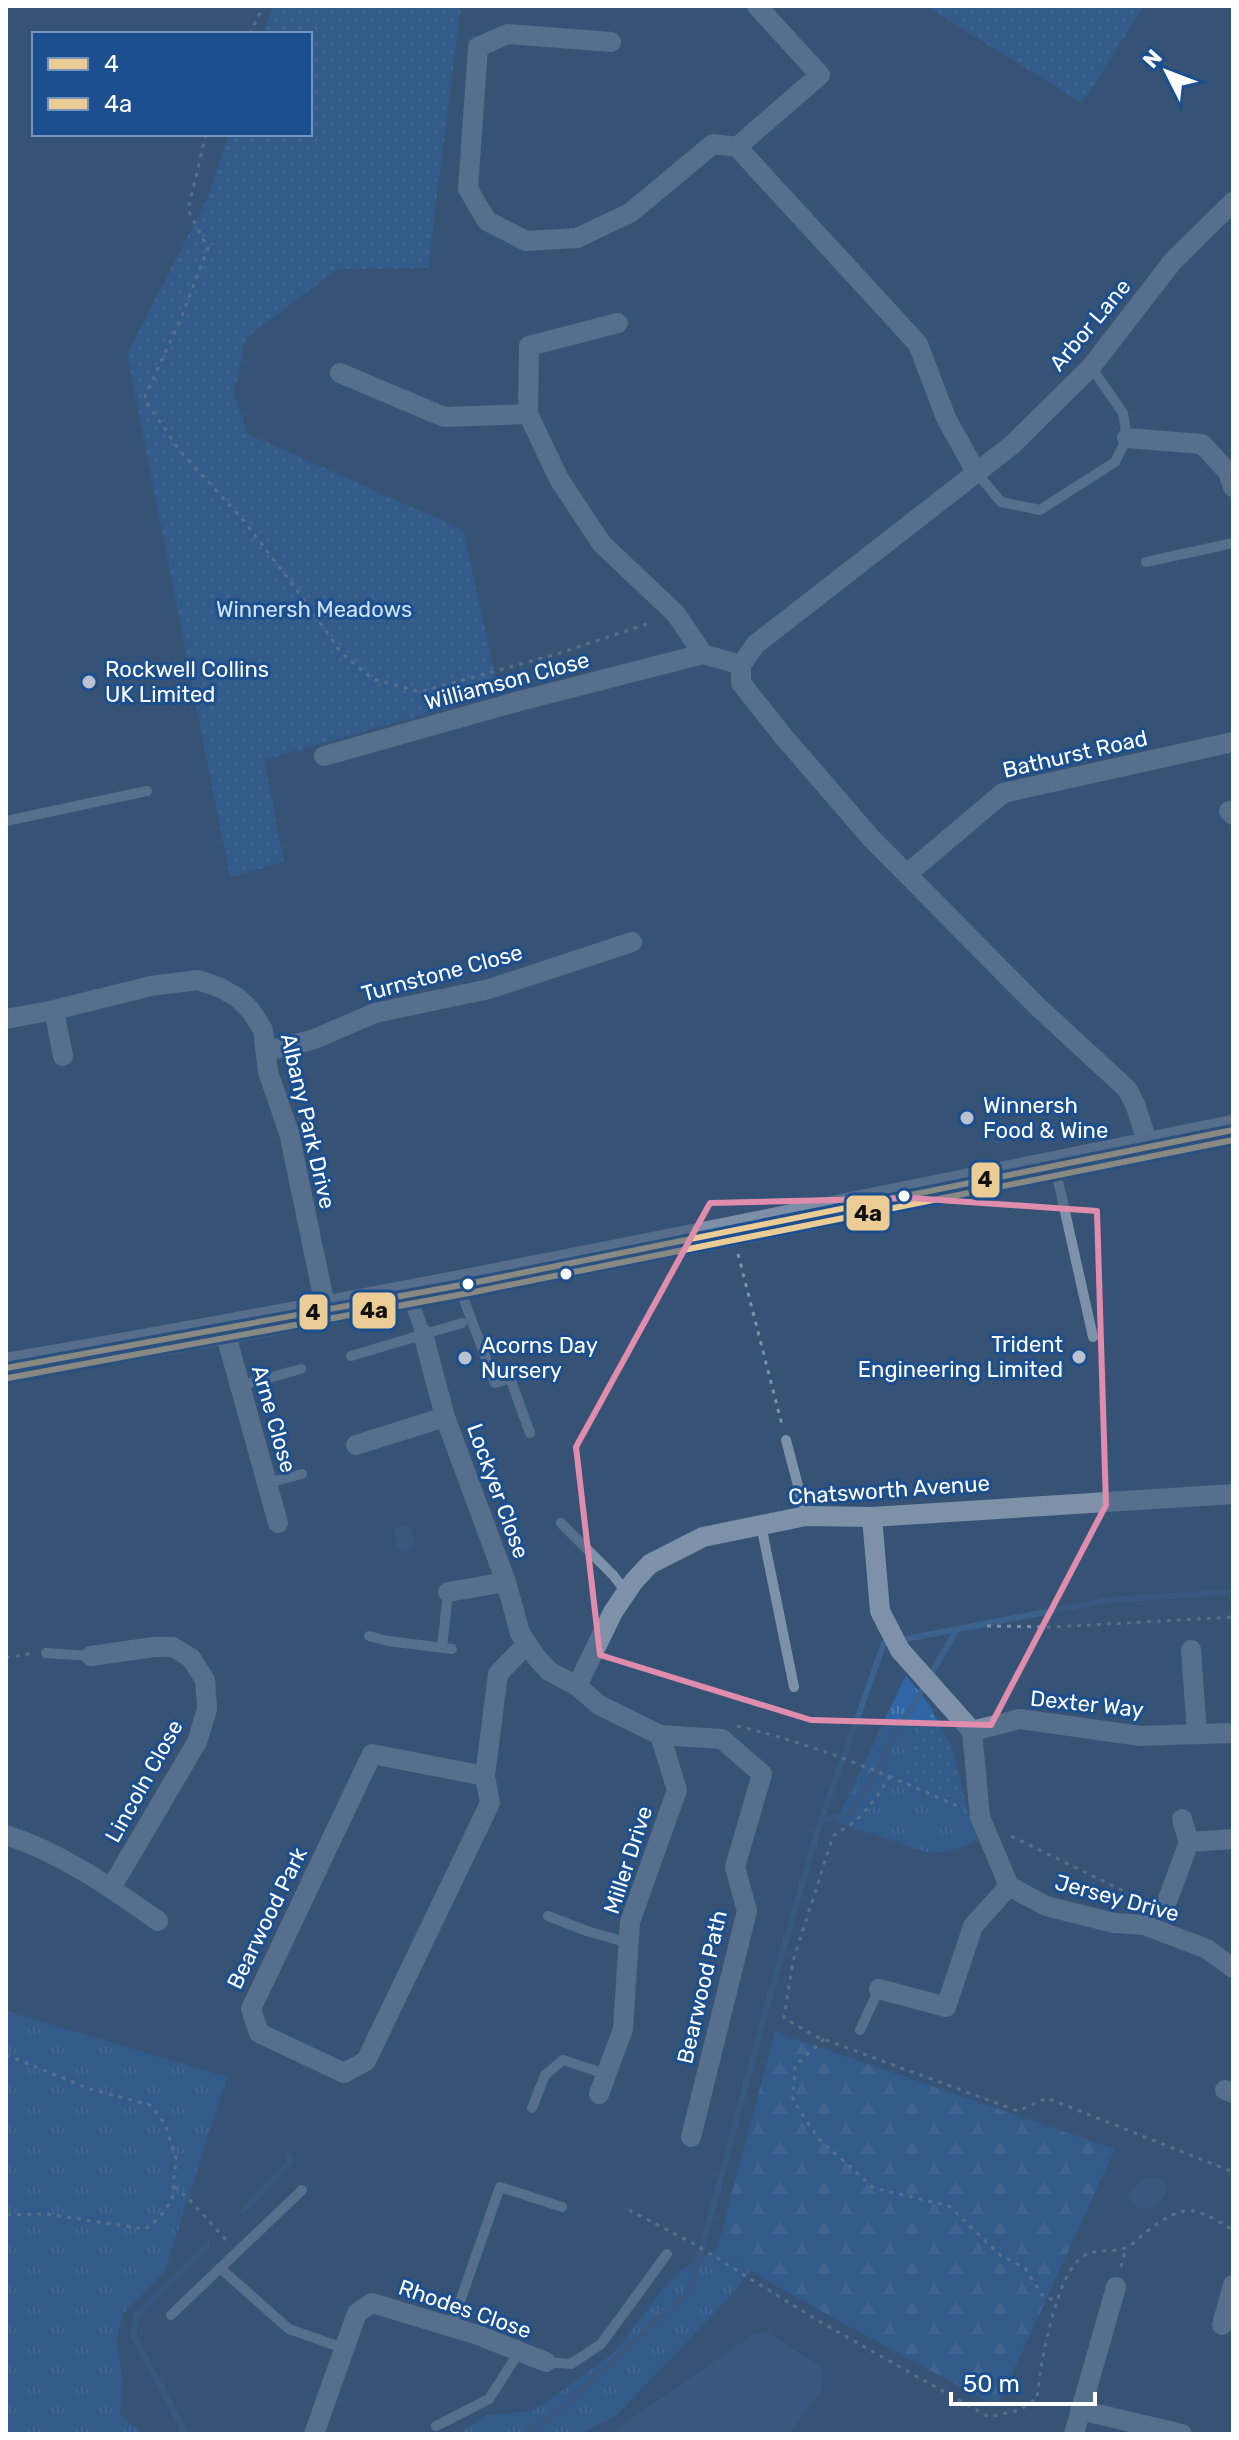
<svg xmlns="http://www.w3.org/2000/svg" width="1239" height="2440" font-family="Rubik,sans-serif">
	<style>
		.grass { fill: url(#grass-tufts) }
		.forest { fill: url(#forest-firs) }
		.park { fill: url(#park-dots) }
		.water { fill: #3b618d }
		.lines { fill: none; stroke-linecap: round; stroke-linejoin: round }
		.stream { stroke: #3b618d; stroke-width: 6 }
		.path { stroke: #7d92a8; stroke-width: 3; stroke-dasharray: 4 6; stroke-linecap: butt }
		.service { stroke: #7d92a8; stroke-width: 10 }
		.pedestrian { stroke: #7d92a8; stroke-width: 14 }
		.minor { stroke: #7d92a8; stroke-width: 20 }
		.primary { stroke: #7d8ea7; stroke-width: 30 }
		.bus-1-casing { stroke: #1b4f8f; stroke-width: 12 }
		.bus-2-casing { stroke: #1b4f8f; stroke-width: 12 }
		.bus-1 { stroke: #eacc94; stroke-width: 6 }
		.bus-2 { stroke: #eacc94; stroke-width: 6 }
		.marked { fill: none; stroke: #e08cad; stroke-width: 6; stroke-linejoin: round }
		.poi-dot { fill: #b9c2ce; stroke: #1b4f8f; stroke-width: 3 }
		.bus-dot { fill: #fff; stroke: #1b4f8f; stroke-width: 3 }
		.labels { text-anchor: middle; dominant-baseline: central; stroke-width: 6; stroke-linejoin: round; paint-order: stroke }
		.street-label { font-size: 22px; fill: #fff; stroke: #1b4f8f }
		.park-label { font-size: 22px; fill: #cfe3fa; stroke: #1b4f8f }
		.poi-label { font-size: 22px; fill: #fff; stroke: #1b4f8f; text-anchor: start }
		.line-badge { stroke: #1b4f8f; stroke-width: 3 }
		.pale-badge-label { font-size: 22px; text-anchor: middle; font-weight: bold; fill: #111 }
	</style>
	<defs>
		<pattern id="grass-tufts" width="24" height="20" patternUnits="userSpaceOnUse" patternTransform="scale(2)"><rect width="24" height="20" fill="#2f66a5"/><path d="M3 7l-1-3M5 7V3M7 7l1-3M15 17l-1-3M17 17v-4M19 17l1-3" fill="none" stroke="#4e7db2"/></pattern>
		<pattern id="forest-firs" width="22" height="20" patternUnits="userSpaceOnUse" patternTransform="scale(2)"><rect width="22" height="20" fill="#2f66a5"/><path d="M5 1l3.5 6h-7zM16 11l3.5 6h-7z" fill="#4e7db2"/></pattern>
		<pattern id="park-dots" width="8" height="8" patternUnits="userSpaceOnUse" patternTransform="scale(2)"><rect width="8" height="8" fill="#2f66a5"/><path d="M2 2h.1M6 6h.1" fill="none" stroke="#4e7db2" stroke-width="1.8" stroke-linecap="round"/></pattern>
	</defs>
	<rect width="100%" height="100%" fill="#365274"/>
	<g class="grass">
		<polygon points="906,1675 930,1706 904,1776 966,1804 978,1841 947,1852 929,1853 836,1822"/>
		<polygon points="6,2011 227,2077 165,2271 123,2314 117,2338 122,2381 120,2414 142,2434 6,2434"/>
		<polygon points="717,2249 751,2271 720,2307 617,2415 580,2434 458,2434 486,2415 532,2411 549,2400 615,2352 666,2285 680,2271"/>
	</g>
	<polygon class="forest" points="775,2032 1115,2149 997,2407 783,2290 717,2249"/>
	<g class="park">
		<polygon points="273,6 461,6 428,268 338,269 246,338 234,394 248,434 463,530 499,693 264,760 284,862 230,877 127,354 207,199 229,134 310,134 310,34 263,34"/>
		<polygon points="926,6 1144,6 1082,103"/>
		<polygon points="930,1706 952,1748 966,1804 904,1776"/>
	</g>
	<g class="water">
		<polygon points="395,1527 409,1527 414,1537 414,1547 406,1552 396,1549"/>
		<polygon points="1158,2177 1166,2184 1166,2195 1152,2209 1138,2208 1127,2198 1142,2179"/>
		<polygon points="765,2331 822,2367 822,2389 789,2434 609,2434 754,2334"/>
	</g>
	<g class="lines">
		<g class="stream">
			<polyline points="901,1640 1108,1600 1233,1592"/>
			<polyline points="821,1820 851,1814 957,1629"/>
			<polyline points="243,2211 290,2162 289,2155"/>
			<polyline points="186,2434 133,2335 136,2316 207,2246"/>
			<polyline points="523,2434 559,2410 691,2289 767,2006 819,1826 884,1643 890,1642"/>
		</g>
		<g class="path">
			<polyline points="249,34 264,6"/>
			<polyline points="206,134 188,210 208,248 181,318 144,399 181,452 244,521 303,598 341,653 373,679 420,692 560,653 653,622"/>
			<polyline points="738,1254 782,1425"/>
			<polyline points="987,1626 1054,1627 1233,1617"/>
			<polyline points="6,1658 34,1653"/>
			<path d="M737 1726C814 1744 887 1774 959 1807"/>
			<polyline points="890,1776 876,1798 857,1820 833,1836 793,1961 784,2018 815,2036 1018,2111 1047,2098 1233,2172"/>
			<polyline points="1011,1836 1148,1903"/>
			<polyline points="824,2039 795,2066 793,2100 819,2139 874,2188 949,2206 1000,2255 1025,2268 1042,2295 1057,2302"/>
			<polyline points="6,2055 90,2089 150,2105 165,2124 176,2158 172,2200 159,2218 146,2229 46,2214 6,2215"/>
			<polyline points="174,2187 188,2198 227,2241"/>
			<path d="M629 2210 694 2244 822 2323 989 2417 1020 2410 1037 2398C1040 2366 1056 2270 1085 2255 1098 2249 1114 2253 1127 2247 1134 2244 1140 2236 1146 2232 1185 2203 1192 2205 1233 2230"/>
			<polyline points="1121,2267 1126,2248"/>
		</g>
		<g class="service">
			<polyline points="976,472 1001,502 1040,510 1115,462 1127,438 1123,413 1091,367"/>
			<polyline points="1146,562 1233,543"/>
			<polyline points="6,821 147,791"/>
			<polyline points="1055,1167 1093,1337"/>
			<polyline points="460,1289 495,1383 510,1378 530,1433"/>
			<polyline points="351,1356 462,1323"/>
			<polyline points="239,1386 301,1369"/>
			<polyline points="786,1440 806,1516"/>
			<polyline points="268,1475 275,1481 302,1474"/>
			<polyline points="561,1523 613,1575 626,1592"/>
			<polyline points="761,1525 794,1687"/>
			<polyline points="369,1636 388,1641 452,1649"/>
			<polyline points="442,1648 448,1592"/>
			<polyline points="46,1653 91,1656"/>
			<polyline points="548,1916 587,1931 629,1943"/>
			<polyline points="860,2030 879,1989"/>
			<polyline points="532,2108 545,2075 563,2060 606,2074"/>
			<polyline points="220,2268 289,2329 343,2348"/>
			<polyline points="171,2315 302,2190"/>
			<polyline points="451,2327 500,2187 562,2207"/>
			<polyline points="546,2362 571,2364 601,2344 667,2254"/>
			<polyline points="436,2426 489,2399 519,2352"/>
		</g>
		<polyline class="pedestrian" points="409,1294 423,1334"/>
		<g class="minor">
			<polyline points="611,42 508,34 478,47 468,189 487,221 526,241 577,238 630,213 713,144 737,147 918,344 946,418 976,472"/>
			<polyline points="737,147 820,75 757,6"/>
			<polyline points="618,323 529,346 528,414 559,479 602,544 676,614 703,654 741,665"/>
			<polyline points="340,373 444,417 528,414"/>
			<polyline points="1127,438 1202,444 1228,472 1233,487"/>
			<polyline points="324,756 512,703 703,654"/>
			<polyline points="1229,811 1233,815"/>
			<polyline points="907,874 1003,793 1233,742"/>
			<polyline points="54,1010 63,1056"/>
			<polyline points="6,1019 54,1010 151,986 198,980 221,988 238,998 251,1011 263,1030 268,1072 289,1133 326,1310"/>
			<polyline points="266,1051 312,1040 375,1013 489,989 632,942"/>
			<polyline points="1149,1147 1135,1104 1127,1089 1037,1006 871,838 783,736 741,683 741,665 756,644 1012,445 1091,367 1173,261 1233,202"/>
			<polyline points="224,1328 278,1523"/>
			<polyline points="423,1334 445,1417 506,1582 520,1633 537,1658 549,1671 577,1686 599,1705 660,1735 722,1739 762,1774 735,1867 747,1911 691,2137"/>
			<polyline points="356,1445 445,1417"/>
			<polyline points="872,1517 880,1611 900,1650 972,1731 980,1817 1009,1886 1046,1906 1114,1923 1144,1925 1207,1949 1233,1968"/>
			<polyline points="448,1592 506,1582"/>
			<polyline points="1191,1650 1197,1734"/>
			<polyline points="91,1656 154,1647 173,1647 191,1658 205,1680 207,1709 197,1742 111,1888"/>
			<polyline points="577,1686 613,1612 634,1581 650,1564 703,1537 806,1516 872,1517 1233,1494"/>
			<polyline points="972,1731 1020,1719 1140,1736 1233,1733"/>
			<polyline points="485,1776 490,1803 366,2061 344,2073 259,2033 251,2009 372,1754 485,1776 498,1674 527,1644"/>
			<polyline points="1182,1819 1189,1842"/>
			<path d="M6 1835C62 1853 110 1887 158 1921"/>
			<polyline points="1168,1899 1189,1842 1233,1839"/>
			<polyline points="879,1989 946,2007 973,1926 1009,1886"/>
			<polyline points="1225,2090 1233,2093"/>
			<polyline points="599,2094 623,2029 630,1922 677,1790 660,1735"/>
			<polyline points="1222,2325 1233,2285"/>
			<polyline points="1080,2410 1182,2434"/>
			<polyline points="314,2434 357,2313 372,2303 478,2335 546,2362"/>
			<polyline points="1074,2434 1116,2287"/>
		</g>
		<path class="primary" d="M6 1368C417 1298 825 1212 1233 1130"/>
		<defs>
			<polyline id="bus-1" points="6,1368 467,1284 1233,1130"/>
			<polyline id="bus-2" points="8,1378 469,1293 1233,1140"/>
		</defs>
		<use href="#bus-1" class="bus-1-casing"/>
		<use href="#bus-2" class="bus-2-casing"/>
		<use href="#bus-1" class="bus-1"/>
		<use href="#bus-2" class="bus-2"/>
	</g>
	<path d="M0 0H1239V2440H0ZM911 1198 1097 1211 1106 1505 991 1725 811 1720 600 1655 576 1447 710 1203Z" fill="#365274" fill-opacity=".55" fill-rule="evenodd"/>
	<path class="marked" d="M911 1198 1097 1211 1106 1505 991 1725 811 1720 600 1655 576 1447 710 1203Z"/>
	<g class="poi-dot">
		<circle cx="89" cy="682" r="8"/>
		<circle cx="967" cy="1118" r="8"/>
		<circle cx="1079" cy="1357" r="8"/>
		<circle cx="465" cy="1358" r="8"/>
	</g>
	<g class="bus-dot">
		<circle cx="904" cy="1196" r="7"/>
		<circle cx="566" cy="1274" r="7"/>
		<circle cx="468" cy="1284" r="7"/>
	</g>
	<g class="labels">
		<g class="street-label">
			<text transform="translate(1090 325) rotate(-50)">Arbor Lane</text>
			<text transform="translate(507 681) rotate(-15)">Williamson Close</text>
			<text transform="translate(1075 754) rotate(-13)">Bathurst Road</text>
			<text transform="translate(442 973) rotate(-15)">Turnstone Close</text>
			<text transform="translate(308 1121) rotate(77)">Albany Park Drive</text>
			<text transform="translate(274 1419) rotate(74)">Arne Close</text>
			<text transform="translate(889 1490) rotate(-4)">Chatsworth Avenue</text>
			<text transform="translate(498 1491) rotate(70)">Lockyer Close</text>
			<text transform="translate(1087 1704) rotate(6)">Dexter Way</text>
			<text transform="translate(144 1781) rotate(-61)">Lincoln Close</text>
			<text transform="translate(628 1860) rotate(-72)">Miller Drive</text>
			<text transform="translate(1117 1898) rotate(15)">Jersey Drive</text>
			<text transform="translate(267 1918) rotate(-64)">Bearwood Park</text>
			<text transform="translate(702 1987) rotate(-77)">Bearwood Path</text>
			<text transform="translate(465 2309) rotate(19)">Rhodes Close</text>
		</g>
		<g class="park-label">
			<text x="314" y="609">Winnersh Meadows</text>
		</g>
		<g class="poi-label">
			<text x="105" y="669">Rockwell Collins<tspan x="105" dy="25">UK Limited</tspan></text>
			<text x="983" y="1105">Winnersh<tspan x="983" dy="25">Food &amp; Wine</tspan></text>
			<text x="1063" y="1344" text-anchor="end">Trident<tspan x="1063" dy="25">Engineering Limited</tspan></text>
			<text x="481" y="1345">Acorns Day<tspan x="481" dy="25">Nursery</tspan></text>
		</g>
	</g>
	<g class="line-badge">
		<rect x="970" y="1161" width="31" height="38" rx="8" fill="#eacc94"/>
		<rect x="845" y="1194" width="46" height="38" rx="8" fill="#eacc94"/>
		<rect x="351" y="1291" width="46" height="39" rx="8" fill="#eacc94"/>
		<rect x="298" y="1293" width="31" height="38" rx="8" fill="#eacc94"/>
	</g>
	<g class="pale-badge-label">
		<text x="985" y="1187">4</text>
		<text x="868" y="1221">4a</text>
		<text x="374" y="1318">4a</text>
		<text x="313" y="1320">4</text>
	</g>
	<rect width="1239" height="2440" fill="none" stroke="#ffffff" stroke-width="16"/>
	<rect x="32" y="32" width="280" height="104" fill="#1b4f8f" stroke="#7695bc" stroke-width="2"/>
	<rect x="48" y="58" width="40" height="12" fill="#eacc94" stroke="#7695bc" stroke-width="2"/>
	<text x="104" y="72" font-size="24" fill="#ffffff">4</text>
	<rect x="48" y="98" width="40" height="12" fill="#eacc94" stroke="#7695bc" stroke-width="2"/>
	<text x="104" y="112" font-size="24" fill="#ffffff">4a</text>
	<g transform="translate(1167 72) rotate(312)" stroke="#1b4f8f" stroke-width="6" paint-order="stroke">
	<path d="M0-6L14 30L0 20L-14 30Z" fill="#ffffff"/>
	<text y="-12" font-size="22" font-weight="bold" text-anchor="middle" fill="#ffffff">N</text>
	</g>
	<path d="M951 2392v12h144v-12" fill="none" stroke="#ffffff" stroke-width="4"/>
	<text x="963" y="2392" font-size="24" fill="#ffffff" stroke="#1b4f8f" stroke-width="6" paint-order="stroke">50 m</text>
</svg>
